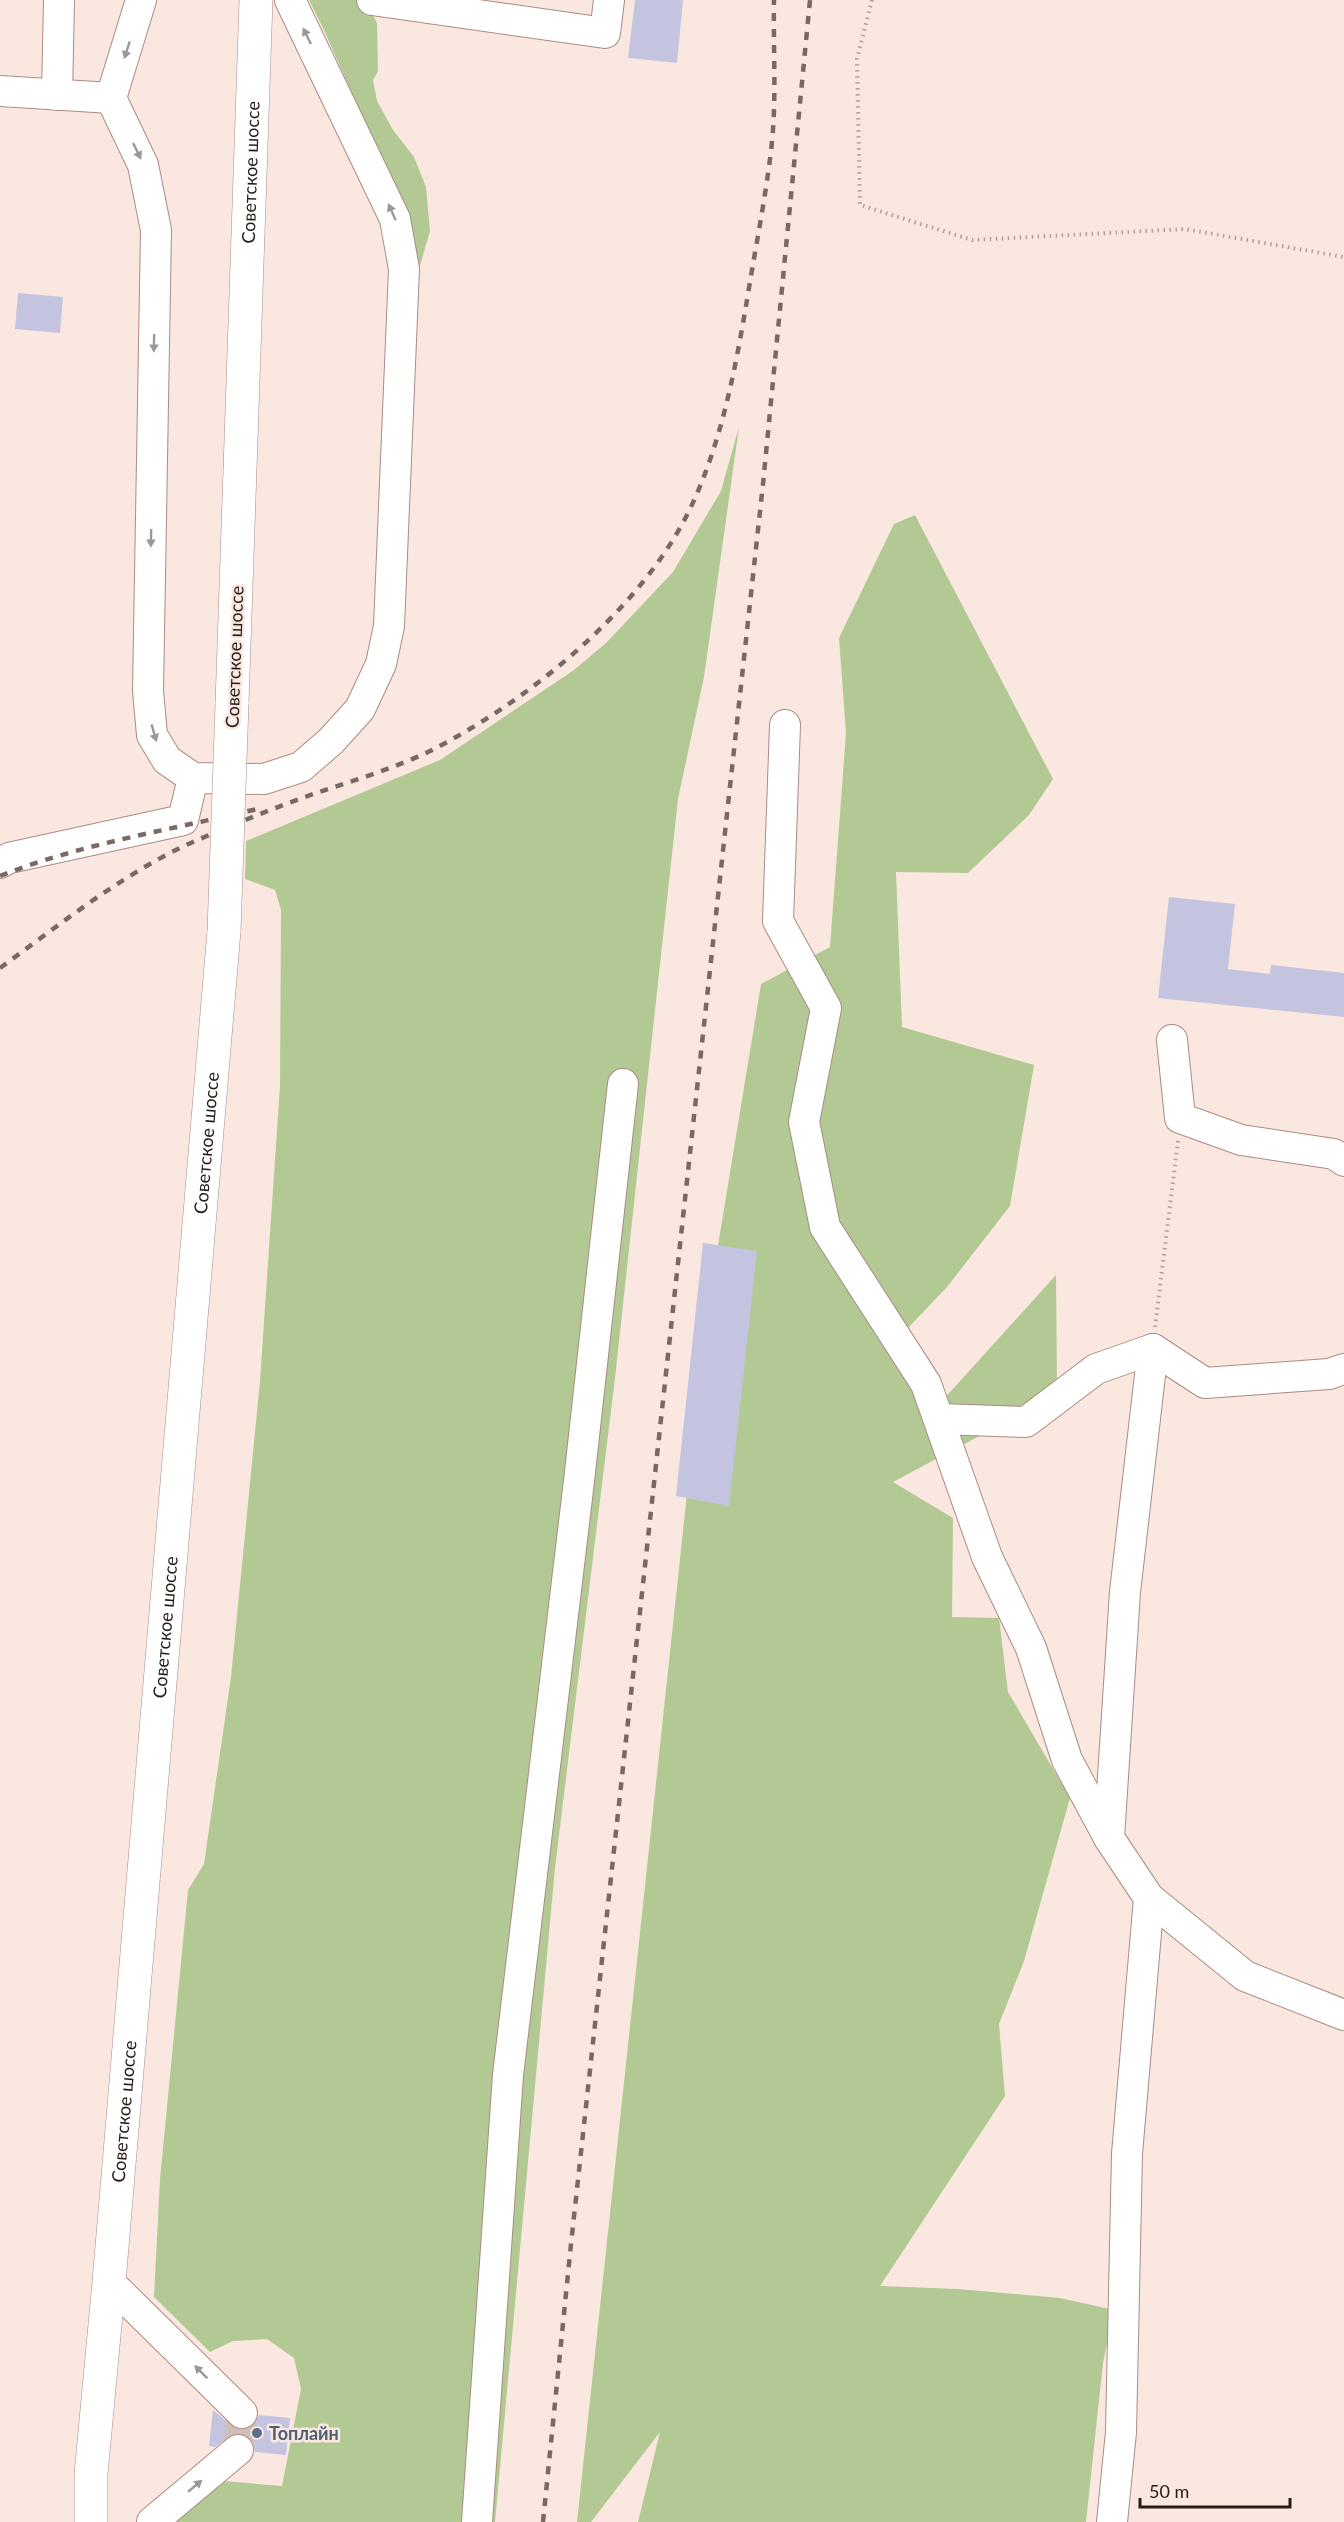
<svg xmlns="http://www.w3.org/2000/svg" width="1344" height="2522" font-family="Lato,sans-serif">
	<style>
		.green { fill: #b3c994 }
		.building { fill: #c4c4e0 }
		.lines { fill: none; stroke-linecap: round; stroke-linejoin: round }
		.minor-tunnel { stroke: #d0beb8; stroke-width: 30; stroke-dasharray: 30 15; stroke-linecap: butt }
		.minor-casing { stroke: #aa8c82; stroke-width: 32 }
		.major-casing { stroke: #aa8c82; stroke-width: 34 }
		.path { stroke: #b0a09a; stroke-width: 4; stroke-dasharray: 1.5 4.5; stroke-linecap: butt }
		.minor { stroke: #fff; stroke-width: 30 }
		.major { stroke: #fff; stroke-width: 33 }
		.rail { stroke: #786964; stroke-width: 4.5; stroke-dasharray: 8 8; stroke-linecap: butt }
		.major-bridge-casing { stroke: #aa8c82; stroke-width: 34; stroke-linecap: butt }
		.major-bridge { stroke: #fff; stroke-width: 33 }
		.oneway { fill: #9d9897 }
		.service-dot { fill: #5c6f8a; stroke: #fae7e0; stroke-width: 2 }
		.labels { text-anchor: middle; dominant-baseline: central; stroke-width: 5; stroke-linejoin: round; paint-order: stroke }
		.street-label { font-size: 18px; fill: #261b17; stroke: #fae7e0 }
		.service-label { font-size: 18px; font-weight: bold; fill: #4e5e75; stroke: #fae7e0; text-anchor: start }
	</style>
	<rect width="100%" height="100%" fill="#fae7e0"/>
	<g class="green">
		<polygon points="309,0 365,0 377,23 378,71 373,80 377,101 393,130 414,157 426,187 430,231 417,276 397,195 324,30"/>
		<polygon points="739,427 704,677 678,799 615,1378 555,1868 495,2522 168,2522 211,2480 282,2486 301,2389 294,2358 267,2339 233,2341 210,2352 154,2297 160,2179 188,1890 204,1864 231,1677 260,1381 280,1086 281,910 275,890 245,879 246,841 440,760 574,670 606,643 673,572 721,491"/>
		<polygon points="915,515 1053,779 1029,815 968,873 896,872 902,1027 1034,1065 1010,1206 947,1287 888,1349 932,1412 1056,1275 1057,1385 1032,1408 893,1482 953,1518 952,1617 999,1618 1008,1692 1070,1798 1024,1961 999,2024 1005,2096 880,2286 958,2289 1060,2298 1114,2310 1103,2363 1086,2522 638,2522 660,2432 591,2522 577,2522 705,1325 761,984 830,947 846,733 839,638 894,524"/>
	</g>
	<g class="building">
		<polygon points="635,0 683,0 677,63 628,58"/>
		<polygon points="18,293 63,297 60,333 15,329"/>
		<polygon points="1169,897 1235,904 1228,969 1270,974 1271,965 1344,973 1344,1017 1158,998"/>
		<polygon points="703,1243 757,1251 729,1506 676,1496"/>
		<polygon points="213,2410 238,2430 246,2430 254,2425 259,2415 290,2418 286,2455 255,2452 252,2439 243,2434 234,2433 215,2447 209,2446"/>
	</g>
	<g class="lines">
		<polyline class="minor-tunnel" points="238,2450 242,2413"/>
		<defs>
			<g id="minor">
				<polyline points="141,0 111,98 143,165 156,230 148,691 152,735 167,760 193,778 264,779 301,767 331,741 360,709 381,664 389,626 404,269 395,219 290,0"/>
				<polyline points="372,0 605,33 609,0"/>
				<polyline points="0,91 111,98"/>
				<polyline points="57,95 59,0"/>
				<polyline points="785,725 778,921 826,1008 804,1122 825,1227 926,1384 987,1557 1031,1648 1067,1760 1109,1838 1149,1898 1245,1976 1344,2015"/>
				<polyline points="0,863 9,858 183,820 193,778"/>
				<polyline points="1172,1040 1180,1118 1241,1140 1334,1154 1344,1161"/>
				<polyline points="939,1419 1026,1422 1096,1369 1153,1349 1205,1383 1329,1374 1344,1369"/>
				<polyline points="1109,1838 1125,1592 1153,1349"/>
				<polyline points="109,2282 242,2413"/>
				<polyline points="152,2522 238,2450"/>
				<polyline points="477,2522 508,2075 579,1481 623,1084"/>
				<polyline points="1112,2522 1121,2432 1127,2154 1149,1898"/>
			</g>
			<g id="major">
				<path id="s1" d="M232 704 256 0"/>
				<path id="s2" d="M91 2522V2474L109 2282 224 931"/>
			</g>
		</defs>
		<use href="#minor" class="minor-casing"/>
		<use href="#major" class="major-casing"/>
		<g class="path">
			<polyline points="872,0 857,59 860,205 972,240 1185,229 1344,257"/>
			<polyline points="1155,1327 1178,1141"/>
		</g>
		<use href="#minor" class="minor"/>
		<use href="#major" class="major"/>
		<g class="rail">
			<path d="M0 876C83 843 171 830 257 809"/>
			<path d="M0 968C62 923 125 872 195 841 235 824 276 807 316 793 353 781 391 769 426 753 525 704 640 611 689 511 721 445 735 371 747 300 755 250 765 201 771 151 777 101 773 50 774 0"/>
			<polyline points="543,2522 571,2244 763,484 810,0"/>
		</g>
		<defs>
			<polyline id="major-bridge" points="224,931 232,704"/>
		</defs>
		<use href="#major-bridge" class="major-bridge-casing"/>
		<use href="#major-bridge" class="major-bridge"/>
	</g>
	<defs><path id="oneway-solid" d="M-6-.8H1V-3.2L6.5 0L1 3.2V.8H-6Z" transform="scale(1.5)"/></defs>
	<g class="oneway">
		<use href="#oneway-solid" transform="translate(307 36) rotate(-116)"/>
		<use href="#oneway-solid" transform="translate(127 50) rotate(108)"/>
		<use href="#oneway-solid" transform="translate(137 151) rotate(64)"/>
		<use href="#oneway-solid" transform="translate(392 212) rotate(-114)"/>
		<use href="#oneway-solid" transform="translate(154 343) rotate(91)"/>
		<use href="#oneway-solid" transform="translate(151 538) rotate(91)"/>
		<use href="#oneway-solid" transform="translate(154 733) rotate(74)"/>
		<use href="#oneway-solid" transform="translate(201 2372) rotate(-135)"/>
		<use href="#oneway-solid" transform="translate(195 2486) rotate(-40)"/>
	</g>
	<circle class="service-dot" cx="257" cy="2433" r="6"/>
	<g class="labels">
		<g class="street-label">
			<text stroke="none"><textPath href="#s1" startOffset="532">Советское шоссе</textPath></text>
			<text transform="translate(234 657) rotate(-88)">Советское шоссе</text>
			<text stroke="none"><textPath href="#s2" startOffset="1384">Советское шоссе</textPath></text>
			<text stroke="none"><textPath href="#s2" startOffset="898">Советское шоссе</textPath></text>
			<text stroke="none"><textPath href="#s2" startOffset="412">Советское шоссе</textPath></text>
		</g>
		<g class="service-label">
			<text x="269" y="2433">Топлайн</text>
		</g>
	</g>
	<path d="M1140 2498v9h150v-9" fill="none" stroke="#261b17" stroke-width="3"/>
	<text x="1149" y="2498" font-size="18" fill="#261b17" stroke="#fae7e0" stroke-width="4.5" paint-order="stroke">50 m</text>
</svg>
